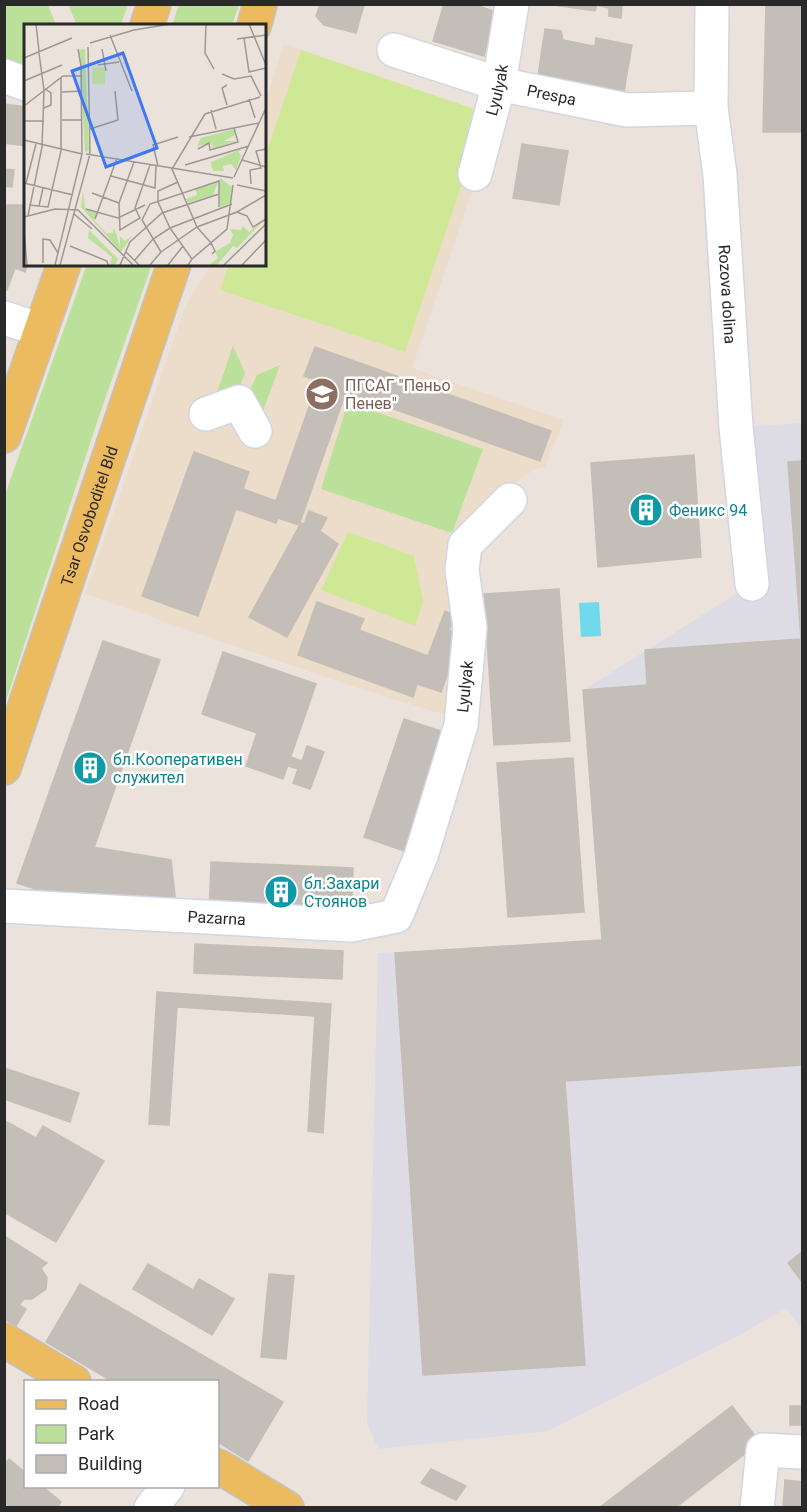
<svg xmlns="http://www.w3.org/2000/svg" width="807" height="1512" font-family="Roboto,sans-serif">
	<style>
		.industrial { fill: #dddce4 }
		.education { fill: #ecddcb }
		.green { fill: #bae099 }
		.pitch { fill: #cee895 }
		.water { fill: #70d9eb }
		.building { fill: #c3beb7; stroke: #c6beb5; stroke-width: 1.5 }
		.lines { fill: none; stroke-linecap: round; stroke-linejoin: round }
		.minor-casing { stroke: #d1d6e2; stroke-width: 36 }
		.major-casing { stroke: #c3c3c3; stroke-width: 36 }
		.minor { stroke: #fff; stroke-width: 33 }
		.major { stroke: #ecba5f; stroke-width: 33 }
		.labels { text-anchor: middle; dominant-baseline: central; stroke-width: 5; stroke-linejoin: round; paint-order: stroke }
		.street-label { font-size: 16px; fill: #292929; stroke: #fff }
		.education-label { font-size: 16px; fill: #785e54; stroke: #fff; text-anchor: start }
		.culture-label { font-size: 16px; fill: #0d838f; stroke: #fff; text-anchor: start }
		.inset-road { fill: none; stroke: #9d9894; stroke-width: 1.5 }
		.view { fill: #3f77f5; fill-opacity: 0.15; stroke: #3f77f5; stroke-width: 3 }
		.inset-edge { fill: none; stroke: #292929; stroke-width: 3 }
	</style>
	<rect width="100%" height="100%" fill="#ebe2db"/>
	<polygon class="industrial" points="802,423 802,1324 799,1326 786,1308 736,1337 548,1431 378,1449 367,1423 378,953 602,940 583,690 752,584 736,427"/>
	<polygon class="education" points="284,44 497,117 412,368 564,420 545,467 535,469 508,488 450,547 466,630 453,717 351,686 85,594 185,307 211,264 264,264 264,107"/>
	<g class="green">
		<polygon points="5,5 48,5 56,25 26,26 25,83 5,76"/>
		<polygon points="68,5 128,5 120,26 77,25"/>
		<polygon points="179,5 179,4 239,5 232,25 172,25"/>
		<polygon points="87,264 152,264 95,428 5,704 5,495"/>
		<polygon points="233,346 245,373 235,398 212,407"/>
		<polygon points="280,365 261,416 245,400 257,375"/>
		<polygon points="348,402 483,449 452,533 321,489"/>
	</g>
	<g class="pitch">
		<polygon points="301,50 486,113 405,352 220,290 229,264 264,264 264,160"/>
		<polygon points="348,532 414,556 423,602 415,626 321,590"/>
	</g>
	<polygon class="water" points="599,602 601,636 581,637 579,603"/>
	<g class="building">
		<polygon points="320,4 364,5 356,33 324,25 316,16"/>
		<polygon points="444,4 473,4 496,12 484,56 433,41"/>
		<polygon points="622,4 621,18 609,16 609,8 597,5 595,11 547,4"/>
		<polygon points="766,4 802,4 802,132 763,132"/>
		<polygon points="545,29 561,31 563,40 588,45 577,95 536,89"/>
		<polygon points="596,38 632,45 622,103 577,95 588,45 595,46"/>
		<polygon points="4,104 26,107 26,146 4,143"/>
		<polygon points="522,144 568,151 559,205 513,198"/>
		<polygon points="4,169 14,170 12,187 4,186"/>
		<polygon points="4,205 26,205 28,264 25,272 15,268 7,290 4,289"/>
		<polygon points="315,347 551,431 540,461 346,392 299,525 278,518 276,523 236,509 198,616 142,596 194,452 249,472 243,489 276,501 318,381 304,376"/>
		<polygon points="694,455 701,557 598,567 591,463"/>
		<polygon points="802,461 802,1065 565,1081 585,1365 423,1375 395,953 602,940 583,690 647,685 645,650 801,639 788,462"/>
		<polygon points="309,511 327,518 320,531 338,544 287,637 249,617 301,523 304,524"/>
		<polygon points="559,589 570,741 494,745 484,594"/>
		<polygon points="317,602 364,619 359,630 428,656 445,611 455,615 449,630 462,635 441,692 417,684 413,697 298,655"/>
		<polygon points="103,641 160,660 75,902 17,883"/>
		<polygon points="223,652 316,684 283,779 246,766 257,733 202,714"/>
		<polygon points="404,719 453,735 413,854 364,837"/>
		<polygon points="307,746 324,752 310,789 293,783 298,769 288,766 291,757 302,761"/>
		<polygon points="573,758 584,912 508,917 497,763"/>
		<polygon points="93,847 171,860 177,914 75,902"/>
		<polygon points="211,862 353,868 351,922 209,917"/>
		<polygon points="195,944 343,951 342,979 194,973"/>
		<polygon points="157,992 331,1004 323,1133 308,1131 315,1016 177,1007 169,1125 149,1124"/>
		<polygon points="4,1068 79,1093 70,1122 4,1099"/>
		<polygon points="7,1122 36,1138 43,1126 104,1161 56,1242 4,1212 4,1126"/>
		<polygon points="4,1236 47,1263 41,1268 47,1278 46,1289 32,1299 24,1299 19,1305 4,1296"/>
		<polygon points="802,1252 802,1282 788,1263"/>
		<polygon points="148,1264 193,1290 199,1279 234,1299 212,1335 133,1289"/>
		<polygon points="269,1274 294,1276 286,1359 261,1357"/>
		<polygon points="80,1284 283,1402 248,1461 218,1442 218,1382 113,1382 46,1342"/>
		<polygon points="4,1296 26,1309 16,1326 4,1319"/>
		<polygon points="732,1406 760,1442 675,1508 599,1508"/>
		<rect x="790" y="1406" width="12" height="19"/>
		<polygon points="9,1459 26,1473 26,1486 42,1486 61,1502 57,1508 4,1508 4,1465"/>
		<polygon points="431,1469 466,1486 456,1500 421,1483"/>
		<polygon points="785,1480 802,1482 802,1508 783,1508"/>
	</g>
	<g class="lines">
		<defs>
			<g id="minor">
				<path id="s1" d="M712 4 711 108 720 175 736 427 752 584"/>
				<path id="s2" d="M394 50 499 84 627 110 711 108"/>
				<polyline points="4,76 26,84"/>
				<path id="s3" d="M475 174 499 84 512 4"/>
				<polyline points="4,318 41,330"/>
				<polyline points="206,414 239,402 255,431"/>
				<path id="s4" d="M4 906 351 925 396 916 421 856 461 725 470 628 462 570 465 545 510 500"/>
				<polyline points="151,1508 168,1486"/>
				<polyline points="757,1508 763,1450 802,1452"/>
			</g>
			<g id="major">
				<polyline points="147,26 154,4"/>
				<polyline points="254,26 260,4"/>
				<polyline points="4,436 64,264"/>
				<path id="s5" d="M4 768 174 264"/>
				<polyline points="4,1340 74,1382"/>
				<polyline points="218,1466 287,1508"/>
			</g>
		</defs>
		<use href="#minor" class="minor-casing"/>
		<use href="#major" class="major-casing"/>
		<use href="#minor" class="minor"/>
		<use href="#major" class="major"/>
	</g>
	<defs>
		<symbol id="school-disc" viewBox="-11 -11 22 22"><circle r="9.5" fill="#8d6e63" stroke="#fff"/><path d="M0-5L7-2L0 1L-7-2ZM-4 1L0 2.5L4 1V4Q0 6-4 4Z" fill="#fff"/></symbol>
		<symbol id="building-disc" viewBox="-11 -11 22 22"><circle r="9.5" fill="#0f9aa8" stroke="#fff"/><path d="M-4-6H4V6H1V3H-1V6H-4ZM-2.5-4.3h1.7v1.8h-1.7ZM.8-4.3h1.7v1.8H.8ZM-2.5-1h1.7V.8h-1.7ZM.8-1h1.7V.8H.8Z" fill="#fff"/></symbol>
	</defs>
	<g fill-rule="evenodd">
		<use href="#school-disc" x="303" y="375" width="38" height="38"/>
		<use href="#building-disc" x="627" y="491" width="38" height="38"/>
		<use href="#building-disc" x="71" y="749" width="38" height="38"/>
		<use href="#building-disc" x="262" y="873" width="38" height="38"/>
	</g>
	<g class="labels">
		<g class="street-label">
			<text stroke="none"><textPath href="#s3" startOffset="87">Lyulyak</textPath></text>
			<text stroke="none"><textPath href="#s2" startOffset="164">Prespa</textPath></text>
			<text stroke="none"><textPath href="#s1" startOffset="291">Rozova dolina</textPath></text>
			<text stroke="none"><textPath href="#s5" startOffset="266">Tsar Osvoboditel Bld</textPath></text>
			<text stroke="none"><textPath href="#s4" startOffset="634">Lyulyak</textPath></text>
			<text stroke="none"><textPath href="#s4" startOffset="213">Pazarna</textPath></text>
		</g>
		<g class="education-label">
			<text x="345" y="385">ПГСАГ "Пеньо<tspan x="345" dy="18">Пенев"</tspan></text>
		</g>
		<g class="culture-label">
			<text x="669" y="510">Феникс 94</text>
			<text x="113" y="759">бл.Кооперативен<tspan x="113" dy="18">служител</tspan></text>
			<text x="304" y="883">бл.Захари<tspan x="304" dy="18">Стоянов</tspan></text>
		</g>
	</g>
	<g transform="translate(24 24)">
		<rect width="242" height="242" fill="#ebe2db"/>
		<path d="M61 25 65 127 61 128 55 26ZM210 105 211 111 200 117H213L189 124 187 119 173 122 177 114ZM215 126H220L214 127 217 132 212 146 207 140 199 142 200 147H189L187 138ZM196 154 208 163 207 179 196 183ZM194 158 189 171 164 179 162 175 173 171 171 165ZM59 167 61 184 73 189 70 196 93 221 82 209H89L90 203 96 223V212L101 217 108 212 97 228 57 183ZM241 195 213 224 209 222 193 241H185L194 234 191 228 206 219 209 211 206 205 217 206 219 202 225 208ZM65 206 94 235 91 241H86L88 233 64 214Z" fill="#bae099"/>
		<path d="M81 43V60H68V44Z" fill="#cee895"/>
		<path class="inset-road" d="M12 0 15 27M182 0 181 29 190 45M225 0 242 41M86 11 108 67M220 14 225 48 242 44M213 15 242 11M66 19 110 6 147 0M78 25 82 47M0 34 48 14M74 41 95 38M198 50 210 55 227 52 237 72M0 57 38 41M203 61 198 64 203 81M38 68 58 67M225 75 231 94M0 82 39 52H58M0 82V118M20 84 27 81V69L21 65M187 86 192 105M38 96H58M0 97H20M66 105 94 96 91 67M165 113 235 99M0 116 58 130M174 125 185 119 186 126 214 118 210 104M62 130 209 154M218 136 242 143M110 138 95 179 96 206 116 194 111 184 126 141M161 141 225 122M134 142 129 121 154 113M87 152 131 164 132 142M210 153 242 84M195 156V183M154 158 134 167V178L146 204 168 235 164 241M0 159 49 171M2 159 12 120M227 160 226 146 237 144 232 127 242 125M213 161 242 167M68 169 95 179M5 181 24 183 37 127V53M15 182 19 164M62 185 94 194 121 181M213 188 223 192 229 203 242 195M50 190 68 205M4 192 18 123 20 66 15 29M0 193 31 185 54 186 109 241M71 195 93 134M0 208 3 241M46 222 83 237 84 241M102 228 115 241M137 228 118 196 126 180 195 157M188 230 191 227 187 219 173 203 148 145 181 90 236 73M168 235 203 205 209 161M110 237 129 215 146 204 208 180M19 239V215L26 216 34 229M31 241 58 130 57 42 54 25M36 241 66 130 64 23M96 241 106 218 138 189 195 170M126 241 137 228 173 203 213 188 242 171M144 241 159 222M200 241 242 200M218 241 242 216"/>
		<path class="view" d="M99 29 133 124 82 143 48 47Z"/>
		<rect width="242" height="242" class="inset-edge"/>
	</g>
	<rect width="807" height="1512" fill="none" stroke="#292929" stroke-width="12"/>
	<rect x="24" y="1380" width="195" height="108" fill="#ffffff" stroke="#a9a9a9" stroke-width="1.5"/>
	<rect x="36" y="1400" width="30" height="9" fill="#ecba5f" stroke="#a9a9a9" stroke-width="1.5"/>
	<text x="78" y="1410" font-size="18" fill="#292929">Road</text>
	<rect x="36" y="1425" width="30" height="18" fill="#bae099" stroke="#a9a9a9" stroke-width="1.5"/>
	<text x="78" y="1440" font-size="18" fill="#292929">Park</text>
	<rect x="36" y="1455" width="30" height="18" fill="#c3beb7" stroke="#a9a9a9" stroke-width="1.5"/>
	<text x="78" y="1470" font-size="18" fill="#292929">Building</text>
</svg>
